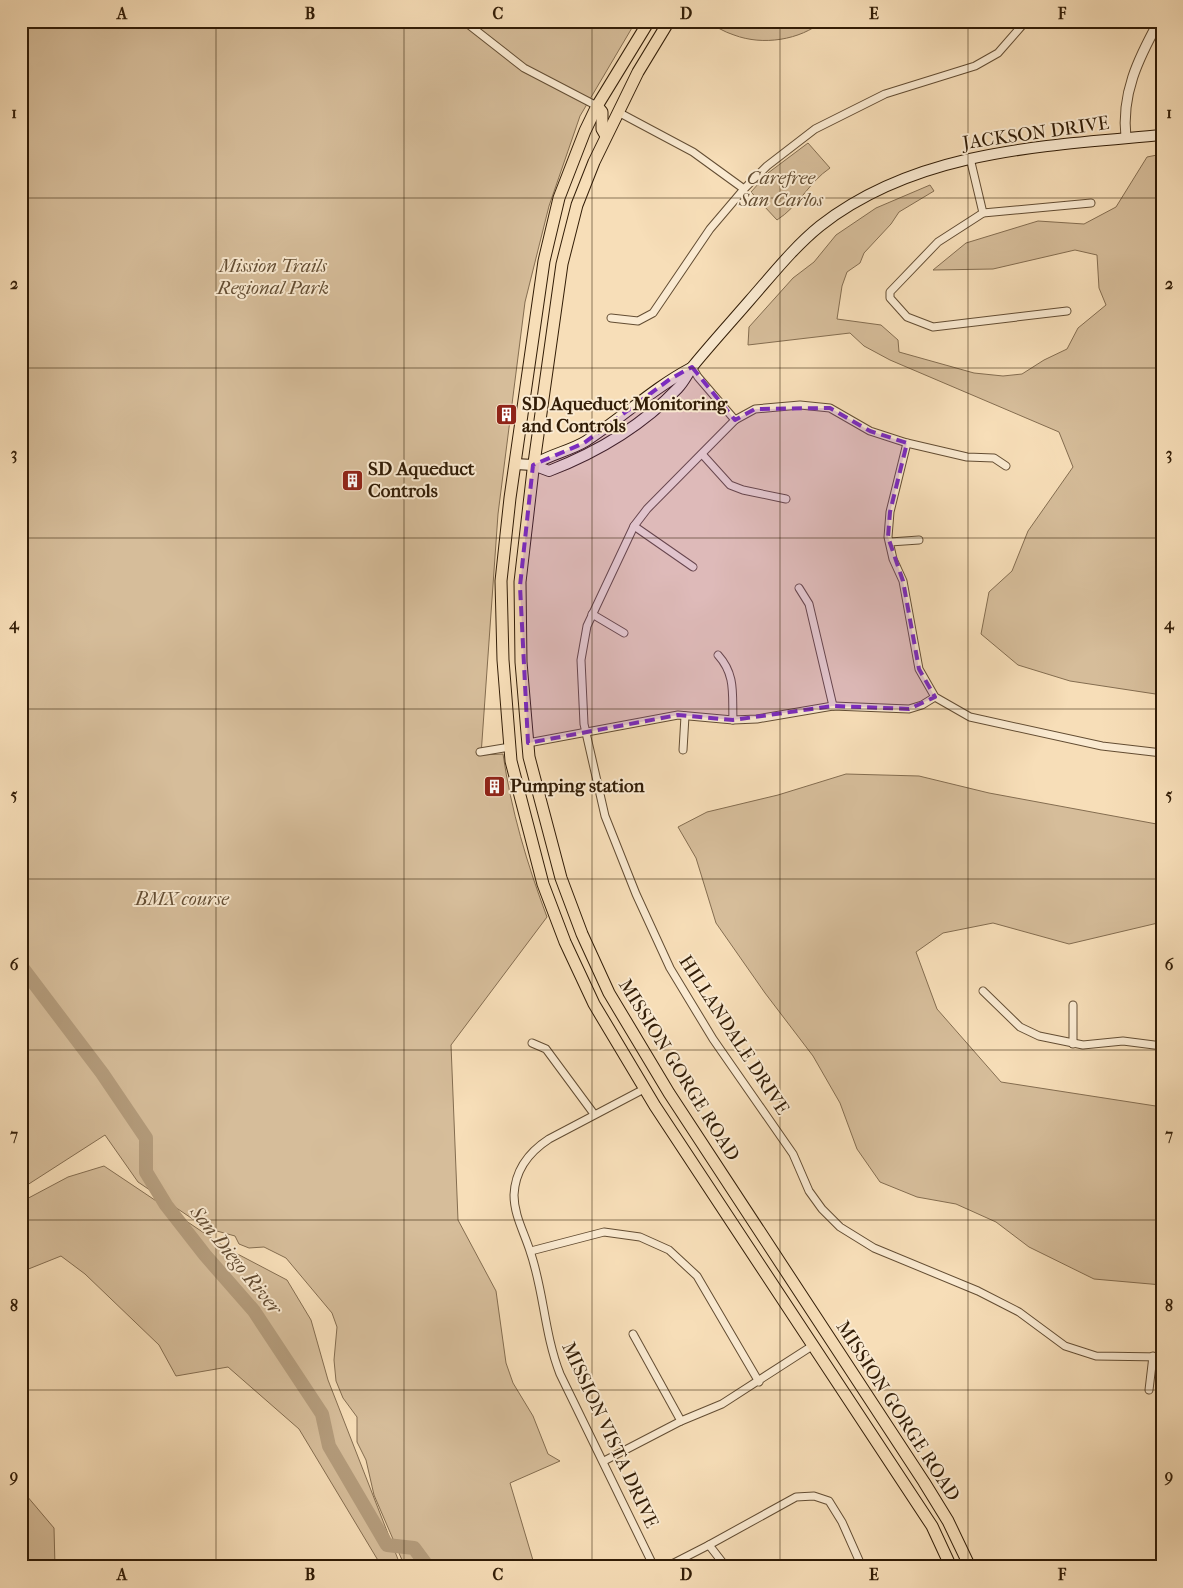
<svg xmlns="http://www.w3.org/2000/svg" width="1183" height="1588" font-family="'IM FELL French Canon',serif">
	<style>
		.green { fill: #d6bd9a; stroke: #846d50 }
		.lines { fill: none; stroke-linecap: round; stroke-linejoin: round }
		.river { stroke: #b49c7c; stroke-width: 14 }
		.minor-casing { stroke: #634d33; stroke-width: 9 }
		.tertiary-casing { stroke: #634d33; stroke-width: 11 }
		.secondary-casing { stroke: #321d07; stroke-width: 12 }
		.primary-casing { stroke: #321d07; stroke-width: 13 }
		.minor { stroke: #faead1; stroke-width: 7 }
		.tertiary { stroke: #faead1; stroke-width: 9 }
		.secondary { stroke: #faead1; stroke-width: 10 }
		.primary { stroke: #f7deb8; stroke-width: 11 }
		.marked { fill: #7b2cbf; fill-opacity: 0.2; stroke: #7b2cbf; stroke-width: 4; stroke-dasharray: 10 6; stroke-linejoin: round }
		.grid { fill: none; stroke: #321d07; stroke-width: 1; stroke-opacity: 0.55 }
		.labels { text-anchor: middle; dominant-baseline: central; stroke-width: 4; stroke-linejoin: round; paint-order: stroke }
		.street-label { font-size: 19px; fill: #321d07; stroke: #faead1 }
		.park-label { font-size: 19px; font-style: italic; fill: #634d33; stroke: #faead1 }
		.poi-label { font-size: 19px; font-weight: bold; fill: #321d07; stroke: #faead1; text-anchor: start }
		.water-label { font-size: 20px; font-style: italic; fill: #604930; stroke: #faead1 }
		.neatline { fill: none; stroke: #321d07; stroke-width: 2 }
		.grid-label { font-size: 16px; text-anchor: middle; font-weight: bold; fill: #321d07 }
	</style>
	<rect width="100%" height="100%" fill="#f7deb8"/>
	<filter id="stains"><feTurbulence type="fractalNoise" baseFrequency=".004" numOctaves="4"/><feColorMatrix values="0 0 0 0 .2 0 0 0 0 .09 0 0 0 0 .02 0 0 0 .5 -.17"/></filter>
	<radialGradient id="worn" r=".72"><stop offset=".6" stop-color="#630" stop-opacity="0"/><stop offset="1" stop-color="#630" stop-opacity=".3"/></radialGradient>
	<g class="green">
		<path d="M21 21H636L580 116 549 206 525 302 498 514 481 755 503 754C511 810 527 864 547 917L451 1045 458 1220 496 1291 506 1363 513 1383 533 1416 548 1454 560 1461 510 1483 535 1567H405L374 1495 366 1460 357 1442V1417L343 1398 336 1381 334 1360 337 1327 332 1313 286 1258 264 1247 249 1248 239 1244 235 1236 206 1228 138 1182 105 1135 21 1189Z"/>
		<path d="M706 21H753L773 25H781L787 21H823C800 40 763 46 734 35 724 32 715 26 706 21Z"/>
		<path d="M808 143 830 168C809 182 799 206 777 220L751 192 768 173Z"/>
		<polygon points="1162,154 1162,695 1070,681 1018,665 981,634 989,592 1012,571 1028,531 1073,467 1059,432 890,360 864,346 850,333 748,345 749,327 793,278 814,262 836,235 876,208 930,185 934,191 899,212 891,224 864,253 860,263 847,272 842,286 837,319 881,325 898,340 899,352 974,373 1003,376 1022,374 1044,360 1067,349 1078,328 1106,305 1099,288 1097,255 1075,250 993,269 933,270 966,243 1038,221 1084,224 1116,207 1147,157"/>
		<polygon points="846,774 919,776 989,793 1162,825 1162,922 1069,944 993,923 943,933 916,952 937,1009 1001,1082 1162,1107 1162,1285 1094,1279 1029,1247 996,1222 956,1204 917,1197 880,1182 857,1149 840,1103 813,1056 765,993 716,923 696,858 678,827 707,812 778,795"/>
		<polygon points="104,1166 228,1249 287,1280 311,1320 328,1380 401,1567 382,1567 299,1429 228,1367 176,1376 159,1345 85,1274 61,1256 21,1272 21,1202 68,1177"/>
		<polygon points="21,1489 54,1528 55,1567 21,1567"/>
	</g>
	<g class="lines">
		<polyline class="river" points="21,966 102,1073 146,1138 146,1172 166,1205 205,1255 254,1311 322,1414 329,1446 387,1545 414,1548 428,1567"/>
		<defs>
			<g id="minor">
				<polyline points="464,21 524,68 597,106"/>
				<polyline points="618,112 693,152 744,189"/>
				<polyline points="970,158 983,213"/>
				<polyline points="1067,311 933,327 907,317 890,298 890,292 938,242 983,213 1091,203"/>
				<polyline points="611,318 638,321 653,313 710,229 744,189 767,166 815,129 885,94 975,66 998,53 1026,21"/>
				<polyline points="692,367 698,377 735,420"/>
				<polyline points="907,443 890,512 888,537 893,559 903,581 919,669 935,697 970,717 1102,746 1162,753"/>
				<polyline points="702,454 730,485 743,490 786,499"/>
				<polyline points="1006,466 994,458 967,457 907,443 870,431 830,408 800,405 755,409 735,420 647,509 634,526 587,626 581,660 584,724 605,816 636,894 670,968 713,1039 793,1154 809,1191 822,1209 840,1227 874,1248 978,1291 1019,1312 1065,1346 1096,1356 1162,1357"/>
				<polyline points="634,526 693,567"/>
				<polyline points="890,542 919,540"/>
				<polyline points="799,588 809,604 833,706"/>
				<polyline points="592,614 624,633"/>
				<path d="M718 655C736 675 732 694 733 720"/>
				<polyline points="528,743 678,715 733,720 757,719 833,706 909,709 922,705 935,697"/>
				<polyline points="683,750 685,716"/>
				<polyline points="480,752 510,747"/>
				<polyline points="983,991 1020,1027 1039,1036 1083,1045 1123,1041 1162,1046"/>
				<polyline points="1161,992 1162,992"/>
				<polyline points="532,1043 546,1049 594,1114"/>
				<polyline points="1073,1044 1073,1005"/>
				<path d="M644 1089 549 1139C529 1152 515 1171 514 1195 514 1215 524 1232 530 1251 544 1291 544 1333 560 1374L654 1567"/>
				<polyline points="531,1251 604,1232 640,1237 669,1250 697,1276 759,1382"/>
				<polyline points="633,1334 681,1421"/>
				<polyline points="1149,1390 1153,1356"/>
				<polyline points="604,1461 681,1421 722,1404 812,1346"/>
				<polyline points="666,1567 709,1545"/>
				<polyline points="726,1567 709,1545 796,1497 814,1496 829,1501 842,1522 862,1567"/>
			</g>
			<path id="tertiary" d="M1126 138C1121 94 1138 59 1159 21"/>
			<g id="secondary">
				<path d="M515 464 533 465 549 471C598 452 641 427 678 388 684 382 688 373 693 366 711 344 731 322 750 300 772 275 794 247 820 226 917 150 1044 146 1162 135"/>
				<path d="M533 465C550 454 570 451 586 441 622 418 653 388 691 368"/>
			</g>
			<g id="primary">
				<polyline points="649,21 597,106 585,131 559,198 544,261 510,498 501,581 503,660 511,761 543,884 565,942 594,1004 655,1106 932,1526 951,1567"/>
				<polyline points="669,21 638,72 594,162 577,205 562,264 533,470 520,582 521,662 529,757 561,878 582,934 609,993 669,1093 924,1482 948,1521 970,1567"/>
				<polyline points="597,106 602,112 602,129 606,136"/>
			</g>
		</defs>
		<use href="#minor" class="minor-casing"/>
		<use href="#tertiary" class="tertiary-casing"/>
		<use href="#secondary" class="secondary-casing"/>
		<use href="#primary" class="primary-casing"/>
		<use href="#minor" class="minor"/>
		<use href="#tertiary" class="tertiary"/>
		<use href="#secondary" class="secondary"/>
		<use href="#primary" class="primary"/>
	</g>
	<path class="marked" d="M692 367 735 420 755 409 830 408 870 431 907 443 890 512 888 537 903 581 919 669 935 697 909 709 833 706 733 720 678 715 528 743 520 586 533 465 584 443 670 379Z"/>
	<path class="grid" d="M216 21V1567M404 21V1567M592 21V1567M780 21V1567M968 21V1567M21 198H1162M21 368H1162M21 538H1162M21 709H1162M21 879H1162M21 1050H1162M21 1220H1162M21 1390H1162"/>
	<defs>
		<symbol id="building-square" viewBox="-11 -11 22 22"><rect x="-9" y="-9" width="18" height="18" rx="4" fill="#8f2418" stroke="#faead1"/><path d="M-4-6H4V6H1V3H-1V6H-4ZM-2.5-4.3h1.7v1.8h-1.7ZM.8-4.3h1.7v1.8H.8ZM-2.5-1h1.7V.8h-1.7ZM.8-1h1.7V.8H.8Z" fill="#fff"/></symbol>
	</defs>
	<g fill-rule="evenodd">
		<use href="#building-square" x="494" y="402" width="25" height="25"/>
		<use href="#building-square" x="340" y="468" width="25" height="25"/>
		<use href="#building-square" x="482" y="774" width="25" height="25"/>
	</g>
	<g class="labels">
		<g class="street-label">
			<text transform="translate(1036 133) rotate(-8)">JACKSON DRIVE</text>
			<text transform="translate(734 1035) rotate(57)">HILLANDALE DRIVE</text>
			<text transform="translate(679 1070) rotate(58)">MISSION GORGE ROAD</text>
			<text transform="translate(898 1411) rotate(57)">MISSION GORGE ROAD</text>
			<text transform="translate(610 1435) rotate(65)">MISSION VISTA DRIVE</text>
		</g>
		<g class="park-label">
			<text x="781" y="178">Carefree<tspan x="781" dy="22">San Carlos</tspan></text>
			<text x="273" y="266">Mission Trails<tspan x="273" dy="22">Regional Park</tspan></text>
			<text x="182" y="899">BMX course</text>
		</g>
		<g class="poi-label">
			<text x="522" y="404">SD Aqueduct Monitoring<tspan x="522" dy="22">and Controls</tspan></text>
			<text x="368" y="469">SD Aqueduct<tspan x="368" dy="22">Controls</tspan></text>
			<text x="510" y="786">Pumping station</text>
		</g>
		<g class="water-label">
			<text transform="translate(236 1260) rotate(51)">San Diego River</text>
		</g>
	</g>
	<rect width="1183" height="1588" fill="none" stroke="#f7deb8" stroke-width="55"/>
	<rect x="28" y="28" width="1128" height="1532" class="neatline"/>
	<g class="grid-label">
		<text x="122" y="19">A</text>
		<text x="310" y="19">B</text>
		<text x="498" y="19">C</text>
		<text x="686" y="19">D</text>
		<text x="874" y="19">E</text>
		<text x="1062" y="19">F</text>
		<text x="14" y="118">1</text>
		<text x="1169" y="118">1</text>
		<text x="14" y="289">2</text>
		<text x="1169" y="289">2</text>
		<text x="14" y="459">3</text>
		<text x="1169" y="459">3</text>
		<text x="14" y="629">4</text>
		<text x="1169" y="629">4</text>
		<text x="14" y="800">5</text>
		<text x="1169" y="800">5</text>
		<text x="14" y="970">6</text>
		<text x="1169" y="970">6</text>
		<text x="14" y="1140">7</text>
		<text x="1169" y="1140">7</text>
		<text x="14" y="1311">8</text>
		<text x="1169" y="1311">8</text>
		<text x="14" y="1481">9</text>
		<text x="1169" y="1481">9</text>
		<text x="122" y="1580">A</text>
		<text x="310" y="1580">B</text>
		<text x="498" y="1580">C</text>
		<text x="686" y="1580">D</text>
		<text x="874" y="1580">E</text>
		<text x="1062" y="1580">F</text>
	</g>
	<rect width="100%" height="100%" filter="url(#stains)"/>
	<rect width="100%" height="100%" fill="url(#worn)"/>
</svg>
